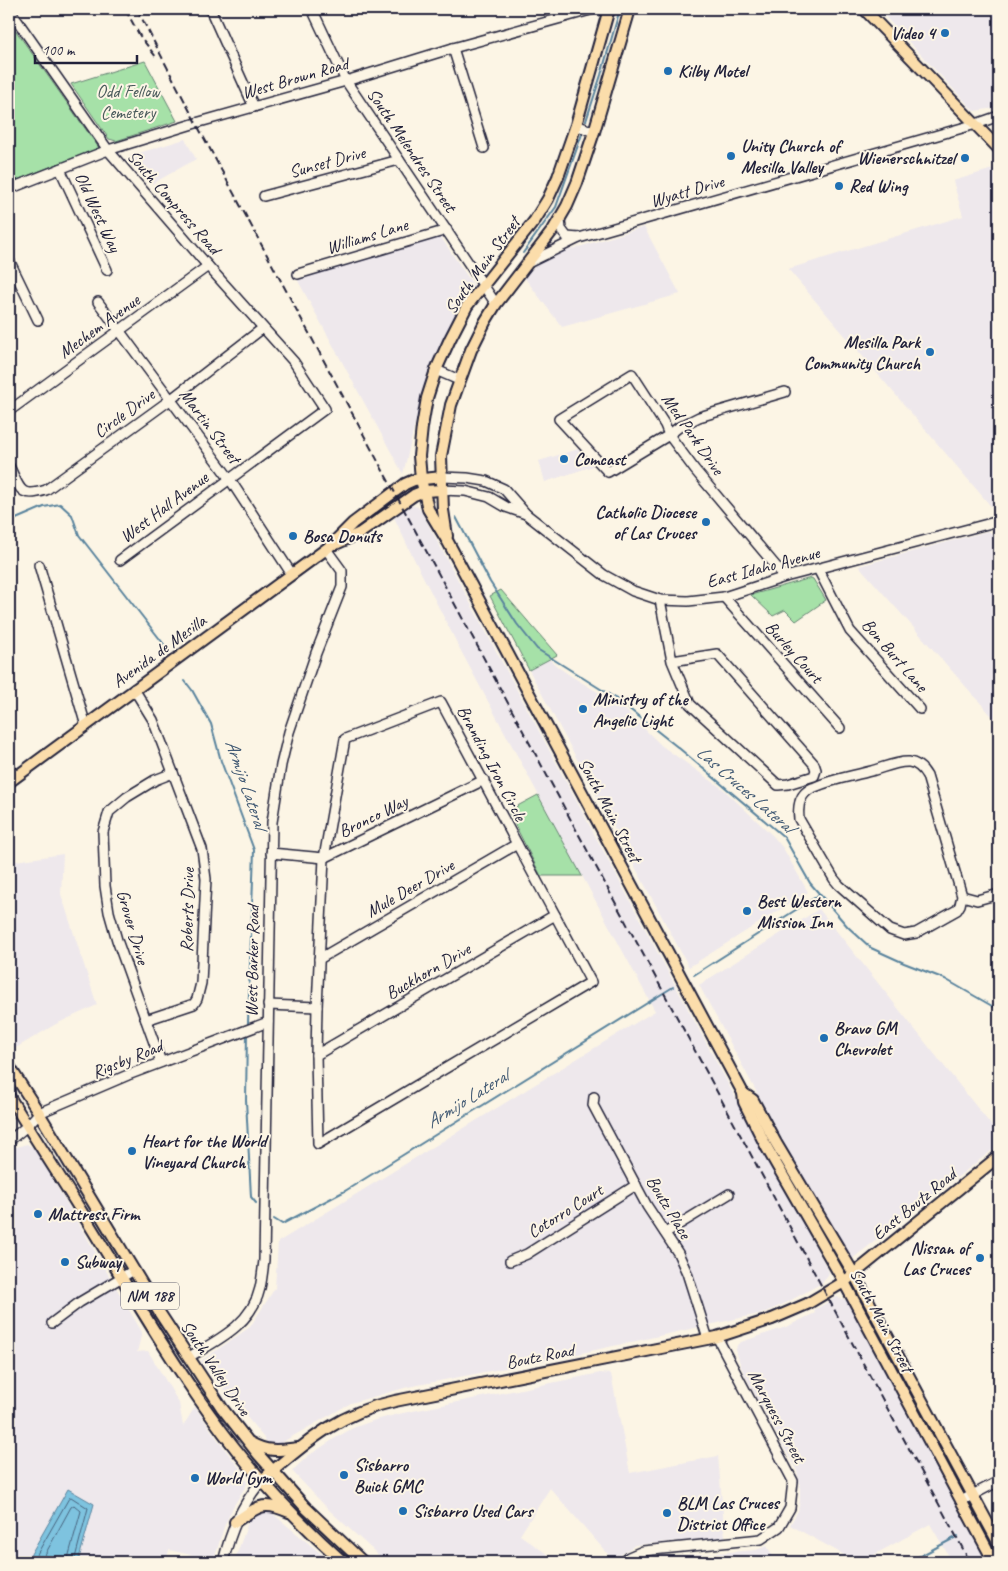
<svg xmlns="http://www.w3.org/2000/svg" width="1008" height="1571" font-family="Caveat,sans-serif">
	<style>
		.built { fill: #eee8ec }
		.green { fill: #a6e1a8; stroke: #648272 }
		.water { fill: #7ec3df; stroke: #59839d }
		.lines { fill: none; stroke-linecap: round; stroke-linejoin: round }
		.shore { stroke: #47627d; stroke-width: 1 }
		.stream { stroke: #59839d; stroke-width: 2 }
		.minor-casing { stroke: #22223b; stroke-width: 12 }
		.major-casing { stroke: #22223b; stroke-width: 14 }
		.minor { stroke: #fcf5e5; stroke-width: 9 }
		.major { stroke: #fbddab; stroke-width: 10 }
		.rail { stroke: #22223b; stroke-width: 2; stroke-dasharray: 8 4; stroke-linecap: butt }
		.poi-dot { fill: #1f6fb2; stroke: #fcf5e5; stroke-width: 2 }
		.labels { text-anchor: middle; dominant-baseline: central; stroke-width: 4; stroke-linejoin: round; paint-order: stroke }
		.shield { fill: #fcf5e5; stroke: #63616e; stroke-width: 1 }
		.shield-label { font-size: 16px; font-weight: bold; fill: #22223b }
		.poi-label { font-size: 18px; font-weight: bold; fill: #22223b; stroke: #fcf5e5; text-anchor: start }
		.street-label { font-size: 18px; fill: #22223b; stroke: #fcf5e5 }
		.park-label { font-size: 18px; fill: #4a5b5c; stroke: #fcf5e5 }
		.water-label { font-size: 19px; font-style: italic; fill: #425a74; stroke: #fcf5e5 }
	</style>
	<rect width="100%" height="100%" fill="#fcf5e5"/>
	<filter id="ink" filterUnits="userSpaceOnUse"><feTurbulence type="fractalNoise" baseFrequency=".02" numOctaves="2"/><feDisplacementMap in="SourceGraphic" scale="10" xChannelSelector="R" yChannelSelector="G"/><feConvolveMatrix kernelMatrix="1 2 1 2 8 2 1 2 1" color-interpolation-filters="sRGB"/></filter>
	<g filter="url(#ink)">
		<g class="built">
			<polygon points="878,9 999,9 999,106 996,108 974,111"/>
			<polygon points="185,139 196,159 152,184 129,156"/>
			<polygon points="996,168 999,171 999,510 995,511 788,269 963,216 953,181"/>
			<polygon points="644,227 680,294 562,327 524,277 536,265 556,254"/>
			<polygon points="440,236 476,289 457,315 437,350 421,399 403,474 297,279"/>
			<polygon points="578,449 593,466 545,482 539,461"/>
			<polygon points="409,505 418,507 421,511 829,1272 828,1276 822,1283 786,1303 763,1313 568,1356 408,1387 351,1403 272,1448 201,1361 250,1327 275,1288 278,1242 655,1011 462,653 409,549 393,515"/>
			<polygon points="988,531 994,535 999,554 999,724 859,566"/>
			<polygon points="549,659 558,667 571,676 621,706 662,746 723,789 773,836 783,848 808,892 689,967 529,670"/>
			<polygon points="63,854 61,894 97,1005 56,1024 9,1052 9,862"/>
			<polygon points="819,909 999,1135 999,1145 848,1262 699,985"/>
			<polygon points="27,1144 35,1149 142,1332 137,1352 148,1351 179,1403 183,1426 195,1407 220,1443 245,1475 247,1484 233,1507 224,1527 214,1560 169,1550 166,1562 9,1562 9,1149"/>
			<polygon points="837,1297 846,1300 849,1304 986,1562 943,1562 950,1558 930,1524 861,1562 857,1562 790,1525 798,1511 800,1500 800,1484 797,1471 756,1397 741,1367 736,1350 737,1345 741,1342 786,1327 815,1313 814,1310"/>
			<polygon points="600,1373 611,1374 630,1473 718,1456 725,1537 635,1545 613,1560 550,1488 520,1535 558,1562 386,1562 329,1510 292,1471 308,1456 337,1437 353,1428 375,1420 403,1413"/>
			<polygon points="267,1509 331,1562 234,1562 250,1517"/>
			<polygon points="767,1546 776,1562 638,1562 652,1558 756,1550"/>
		</g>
		<g class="green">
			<polygon points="9,21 99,148 9,183"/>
			<polygon points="145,61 177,121 116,141 109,139 71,84"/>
			<polygon points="811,578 813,579 826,600 796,621 785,610 773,616 751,595"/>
			<polygon points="501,590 557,655 529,670 490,596"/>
			<polygon points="538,795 582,876 541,876 508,811"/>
		</g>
		<polygon class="water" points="68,1489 94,1504 78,1562 29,1562 31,1554"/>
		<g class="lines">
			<g class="shore">
				<polyline points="34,1562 36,1556 69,1498 71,1497 88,1508 74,1562"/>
				<polyline points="41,1562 71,1507 74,1505 81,1511 67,1562"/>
			</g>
			<g class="stream">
				<polyline points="586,121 601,75 620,9"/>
				<polyline points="523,253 556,207 582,134"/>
				<polyline points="456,517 490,582 517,624 537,649 618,700 680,749 784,837 810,883 848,927 871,948 904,963 945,979 999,1010"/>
				<polyline points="9,522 44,507 60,504 72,515 79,535 166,647"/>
				<polyline points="185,681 192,690 211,724 221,761 254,850 248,1023"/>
				<polyline points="694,975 819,895"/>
				<polyline points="247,1032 246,1100 251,1197 256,1203"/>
				<polyline points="274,1219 282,1224 345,1191 673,987"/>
				<polyline points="909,1562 958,1536"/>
			</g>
			<defs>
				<g id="minor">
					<polyline points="9,9 108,150 208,266 294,362 325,409 120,560"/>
					<polyline points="210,9 254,107"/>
					<polyline points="312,9 346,81 496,304"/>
					<polyline points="453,48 484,148"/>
					<polyline points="576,125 594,132"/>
					<polyline points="60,169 107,270"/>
					<polyline points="9,189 108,150 196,123 346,81 453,48 594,9"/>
					<polyline points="264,196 399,160"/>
					<polyline points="560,219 561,229 567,237 579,238"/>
					<polyline points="9,260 38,320"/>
					<polyline points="530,262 579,238 976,124 999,116"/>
					<polyline points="298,274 447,230"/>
					<polyline points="98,302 229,478 291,573"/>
					<polyline points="436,370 459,380"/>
					<polyline points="9,411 208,266"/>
					<path d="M9 466C20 487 18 499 46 490L170 400 263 328"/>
					<polyline points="442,477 467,478 486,481 504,489 526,514 604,575 633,591 660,600 688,601 724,597 785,577 999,521"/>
					<polyline points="442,490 465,491 489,497 506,507 526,514"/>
					<polyline points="39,565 86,726"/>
					<polyline points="818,569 850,631 920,709"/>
					<polyline points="785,577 695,470 669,435 665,425 632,374 559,419 608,472 669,435 679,427 699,417 785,392"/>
					<polyline points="724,597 840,728"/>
					<polyline points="660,600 672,661 690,704 778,785 788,784 814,776 816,770 814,764 717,654 672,661"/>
					<polyline points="134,689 153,720 202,849 206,879 201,983 197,999 194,1004 146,1020"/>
					<polygon points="441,702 591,982 318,1144 316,1055 317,1007 324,858 345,739"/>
					<polyline points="9,768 16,777"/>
					<polyline points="271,853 324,858 484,780"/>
					<path d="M962 896 960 905 957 910 916 933 904 935 890 930 839 885 834 879 799 819C798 810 798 800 805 793 808 790 811 788 815 787 832 779 853 776 871 771 883 768 897 761 909 762 918 763 923 769 927 776L962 896 977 900 999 894"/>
					<polyline points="319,959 517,844"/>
					<polyline points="268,1005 317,1007"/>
					<polyline points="316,1055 555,915"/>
					<polyline points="161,1062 117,940 109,912 105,886 103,832 109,812 127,797 155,780 173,773"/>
					<polyline points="594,1097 593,1105 647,1206 678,1253 687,1273 708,1339"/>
					<polyline points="9,1141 27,1126 39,1113 128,1075 268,1022"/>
					<polyline points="665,1233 729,1194"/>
					<polyline points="510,1261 527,1254 636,1185"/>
					<polyline points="52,1323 80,1302 134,1270"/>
					<path d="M189 1357C218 1340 252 1324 260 1288 262 1279 263 1269 264 1260L272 822 281 765 289 732 316 653 342 587V571L326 549"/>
					<polyline points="961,1501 999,1481"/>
					<path d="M223 1562C231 1530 241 1506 262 1480"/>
					<polyline points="624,1562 629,1557 643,1551 761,1539 779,1527 790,1508 793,1481 717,1337"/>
				</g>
				<g id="major">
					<polyline points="609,9 576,125 558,177 548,199 535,220 467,306 450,339 436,370 427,398 422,427 419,456 421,479 428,509 448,542 743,1093 744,1102 767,1148 844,1282 994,1562"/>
					<polyline points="864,9 999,149"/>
					<polyline points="447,536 443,510 441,456 451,405 471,350 485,322 496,304 553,230 567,206 577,183 594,132 630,9"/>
					<polyline points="336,544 360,533 414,495 424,491 442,490"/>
					<polyline points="9,782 329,547 353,523 405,484 414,480 442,477"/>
					<polyline points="9,1066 39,1113 159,1312 222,1408 258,1454 306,1508 363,1562"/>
					<polyline points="743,1093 753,1100 776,1143 854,1274 999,1544"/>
					<path d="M9 1096C35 1139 63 1181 89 1224 129 1289 167 1355 211 1416 249 1470 294 1518 343 1562"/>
					<path d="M251 1443C269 1453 280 1450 299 1448"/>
					<path d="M262 1480C305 1443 338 1413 395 1401L717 1337 772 1319 807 1304 844 1282 999 1156"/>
					<path d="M235 1522C258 1507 262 1500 289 1512"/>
				</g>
			</defs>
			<use href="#minor" class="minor-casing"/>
			<use href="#major" class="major-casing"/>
			<use href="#minor" class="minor"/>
			<use href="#major" class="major"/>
			<g class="rail">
				<polyline points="125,9 140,36 156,57"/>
				<polyline points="137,9 196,123 970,1562"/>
			</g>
		</g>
	</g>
	<g class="poi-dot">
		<circle cx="945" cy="33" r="5"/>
		<circle cx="668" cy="71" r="5"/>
		<circle cx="731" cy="156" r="5"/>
		<circle cx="965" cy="158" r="5"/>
		<circle cx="839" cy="186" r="5"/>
		<circle cx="930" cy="352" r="5"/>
		<circle cx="564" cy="459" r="5"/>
		<circle cx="706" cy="522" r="5"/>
		<circle cx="293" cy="536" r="5"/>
		<circle cx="583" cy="709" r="5"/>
		<circle cx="747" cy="911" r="5"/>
		<circle cx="824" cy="1038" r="5"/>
		<circle cx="132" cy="1151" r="5"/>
		<circle cx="38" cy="1214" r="5"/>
		<circle cx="980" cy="1258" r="5"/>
		<circle cx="65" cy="1262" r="5"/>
		<circle cx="344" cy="1475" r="5"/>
		<circle cx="195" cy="1478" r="5"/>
		<circle cx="403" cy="1511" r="5"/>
		<circle cx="667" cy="1513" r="5"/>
	</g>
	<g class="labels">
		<rect class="shield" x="121" y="1282.5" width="58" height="27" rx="4"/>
		<g class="shield-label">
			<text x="150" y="1296">NM 188</text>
		</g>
		<g class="poi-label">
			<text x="935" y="33" text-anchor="end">Video 4</text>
			<text x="678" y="71">Kilby Motel</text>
			<text x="741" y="146">Unity Church of<tspan x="741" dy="21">Mesilla Valley</tspan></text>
			<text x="955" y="158" text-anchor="end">Wienerschnitzel</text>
			<text x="849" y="186">Red Wing</text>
			<text x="920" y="342" text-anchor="end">Mesilla Park<tspan x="920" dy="21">Community Church</tspan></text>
			<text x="574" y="459">Comcast</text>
			<text x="696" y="512" text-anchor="end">Catholic Diocese<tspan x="696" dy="21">of Las Cruces</tspan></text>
			<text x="303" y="536">Bosa Donuts</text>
			<text x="593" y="699">Ministry of the<tspan x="593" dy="21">Angelic Light</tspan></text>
			<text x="757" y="901">Best Western<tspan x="757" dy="21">Mission Inn</tspan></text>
			<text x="834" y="1028">Bravo GM<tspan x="834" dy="21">Chevrolet</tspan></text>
			<text x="142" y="1141">Heart for the World<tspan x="142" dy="21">Vineyard Church</tspan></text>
			<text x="48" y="1214">Mattress Firm</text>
			<text x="970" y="1248" text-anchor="end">Nissan of<tspan x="970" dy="21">Las Cruces</tspan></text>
			<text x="75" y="1262">Subway</text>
			<text x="354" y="1465">Sisbarro<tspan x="354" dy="21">Buick GMC</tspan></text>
			<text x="205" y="1478">World Gym</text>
			<text x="677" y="1503">BLM Las Cruces<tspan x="677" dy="21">District Office</tspan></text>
			<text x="413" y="1511">Sisbarro Used Cars</text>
		</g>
		<g class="street-label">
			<text transform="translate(295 78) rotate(-16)">West Brown Road</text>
			<text transform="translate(412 150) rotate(56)">South Melendres Street</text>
			<text transform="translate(327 162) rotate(-15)">Sunset Drive</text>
			<text transform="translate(687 191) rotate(-16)">Wyatt Drive</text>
			<text transform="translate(174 202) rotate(49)">South Compress Road</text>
			<text transform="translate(98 212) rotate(65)">Old West Way</text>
			<text transform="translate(367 236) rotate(-17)">Williams Lane</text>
			<text transform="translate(482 265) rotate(-54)">South Main Street</text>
			<text transform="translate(99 326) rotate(-36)">Mechem Avenue</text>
			<text transform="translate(124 413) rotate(-36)">Circle Drive</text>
			<text transform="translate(210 426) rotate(53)">Martin Street</text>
			<text transform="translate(693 434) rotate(55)">Med Park Drive</text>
			<text transform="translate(164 507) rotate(-37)">West Hall Avenue</text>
			<text transform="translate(763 567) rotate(-15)">East Idaho Avenue</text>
			<text transform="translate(159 651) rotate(-36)">Avenida de Mesilla</text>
			<text transform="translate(794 652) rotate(48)">Burley Court</text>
			<text transform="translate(895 655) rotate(49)">Bon Burt Lane</text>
			<text transform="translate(492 763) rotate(62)">Branding Iron Circle</text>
			<text transform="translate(610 810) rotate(62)">South Main Street</text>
			<text transform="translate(373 816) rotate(-26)">Bronco Way</text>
			<text transform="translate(410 888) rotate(-30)">Mule Deer Drive</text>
			<text transform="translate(187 910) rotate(-89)">Roberts Drive</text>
			<text transform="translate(133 927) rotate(74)">Grover Drive</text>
			<text transform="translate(252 961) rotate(-89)">West Barker Road</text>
			<text transform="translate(428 971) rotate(-30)">Buckhorn Drive</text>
			<text transform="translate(127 1059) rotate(-22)">Rigsby Road</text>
			<text transform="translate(914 1204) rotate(-39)">East Boutz Road</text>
			<text transform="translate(669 1207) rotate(59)">Boutz Place</text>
			<text transform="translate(565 1211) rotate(-32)">Cotorro Court</text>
			<text transform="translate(882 1320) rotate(62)">South Main Street</text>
			<text transform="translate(540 1356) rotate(-11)">Boutz Road</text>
			<text transform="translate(216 1368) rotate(56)">South Valley Drive</text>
			<text transform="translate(777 1416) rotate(62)">Marquess Street</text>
		</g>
		<g class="park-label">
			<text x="128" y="91">Odd Fellow<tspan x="128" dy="21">Cemetery</tspan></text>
		</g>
		<g class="water-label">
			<text transform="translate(246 784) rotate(71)">Armijo Lateral</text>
			<text transform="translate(745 789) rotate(41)">Las Cruces Lateral</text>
			<text transform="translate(467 1099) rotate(-32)">Armijo Lateral</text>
		</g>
	</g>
	<rect width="1008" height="1571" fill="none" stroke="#fcf5e5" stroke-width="30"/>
	<rect x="15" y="15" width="978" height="1541" fill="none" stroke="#22223b" stroke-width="2" filter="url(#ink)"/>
	<path d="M35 55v8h102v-8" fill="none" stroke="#22223b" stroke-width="2.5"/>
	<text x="42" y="55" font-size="15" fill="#22223b" stroke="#fcf5e5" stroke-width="4" paint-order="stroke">100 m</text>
</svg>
